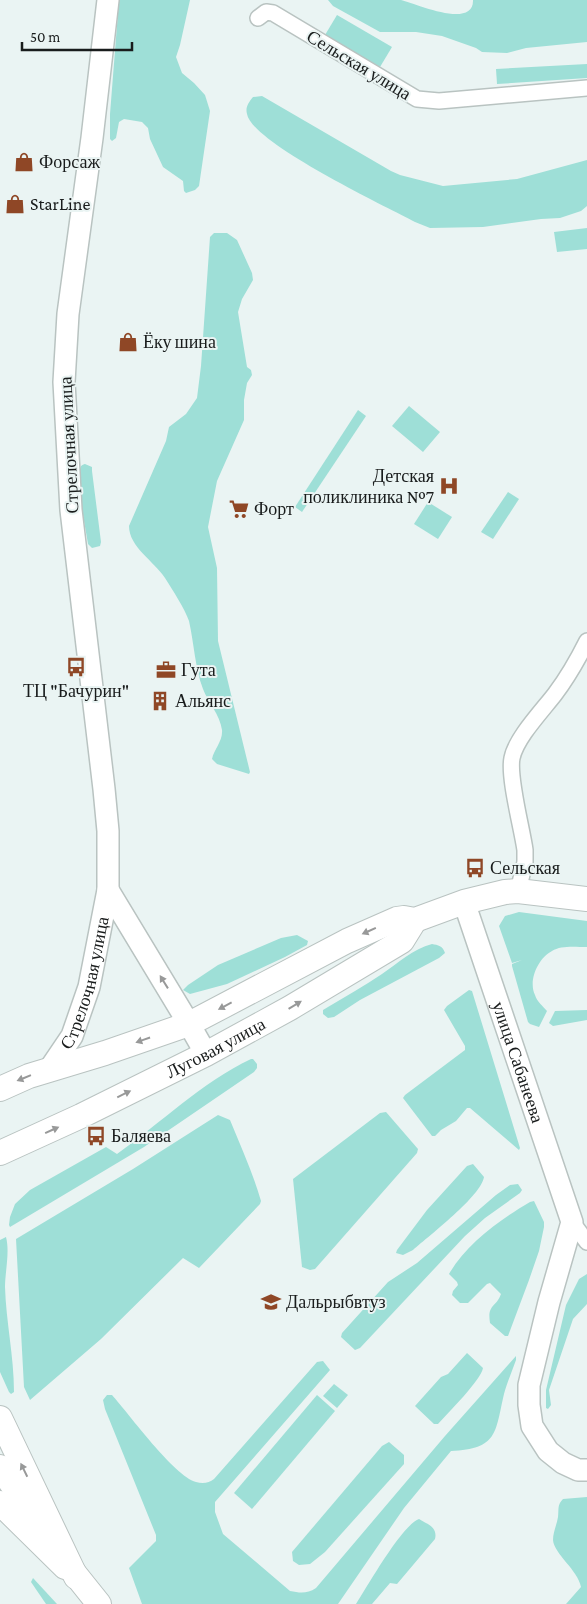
<svg xmlns="http://www.w3.org/2000/svg" width="587" height="1604" font-family="'Crimson Pro',serif">
	<style>
		.green { fill: #9edfd7 }
		.lines { fill: none; stroke-linecap: round; stroke-linejoin: round }
		.street-casing { stroke: #b9c3c1; stroke-width: 18 }
		.secondary-casing { stroke: #b9c3c1; stroke-width: 24 }
		.primary-casing { stroke: #b9c3c1; stroke-width: 26 }
		.street { stroke: #fff; stroke-width: 15 }
		.secondary { stroke: #fff; stroke-width: 21 }
		.primary { stroke: #fff; stroke-width: 24 }
		.oneway { fill: #989999 }
		.labels { text-anchor: middle; dominant-baseline: central; stroke-width: 4; stroke-linejoin: round; paint-order: stroke }
		.street-label { font-size: 18px; fill: #191c1c; stroke: #eaf4f3 }
		.poi-label { font-size: 18px; fill: #191c1c; stroke: #eaf4f3; text-anchor: start }
	</style>
	<rect width="100%" height="100%" fill="#eaf4f3"/>
	<g class="green">
		<polygon points="119,0 190,0 180,45 176,57 182,73 194,83 205,95 210,111 199,186 195,190 186,193 184,191 183,181 163,167 150,139 148,128 142,122 124,119 119,122 116,138 112,141 110,139 110,114"/>
		<path d="M328 0C344 0 361 0 378 0 385 0 394 0 401 0 414 3 474 30 473 0H587V42L526 48 507 53 482 52 476 48 442 36 416 32H380L333 6Z"/>
		<polygon points="337,15 392,47 380,67 325,35"/>
		<polygon points="587,64 587,78 497,84 496,69"/>
		<path d="M262 96 391 171 400 175 443 186 517 179 587 160V206L581 211 560 218 541 219 483 227 430 228 415 222C385 206 252 143 247 114 245 107 249 102 253 97Z"/>
		<polygon points="587,228 587,249 557,252 554,232"/>
		<path d="M214 233H227L237 240 252 273 253 280 242 299 238 312 247 367 251 370 252 375 247 383 244 400V420L217 481 208 527 217 568 218 641 250 772 249 774 217 764 212 759C214 749 223 741 222 730 220 715 208 702 203 689 195 668 194 643 189 621 185 609 172 589 165 578 154 561 129 547 129 526L166 441 169 427 186 414 197 398 201 366 210 237Z"/>
		<polygon points="409,406 440,432 423,452 392,426"/>
		<polygon points="358,410 366,416 302,512 295,507"/>
		<path d="M85 464 92 467V471L101 542 100 546 92 548 88 544C86 529 75 481 80 469 81 465 82 465 85 464Z"/>
		<polygon points="508,492 519,499 493,539 481,532"/>
		<polygon points="428,502 452,517 438,539 414,524"/>
		<path d="M519 912 587 921V947C576 947 561 945 552 951 538 958 528 981 535 995 537 1002 543 1006 547 1011L539 1027 530 1024 528 1022 512 966V964L522 960 512 963 499 926 505 916Z"/>
		<polygon points="297,935 308,941 307,945 285,957 227,984 190,994 183,990 188,985 218,965 281,938"/>
		<path d="M432 944C438 945 443 946 445 953L439 958 360 1000 334 1017 328 1018 323 1014V1010L328 1007C346 996 364 986 382 974 398 963 413 949 432 944Z"/>
		<polygon points="469,990 472,991 520,1148 519,1150 470,1108 467,1108 456,1121 441,1130 435,1136 432,1136 403,1098 405,1095 465,1050 465,1046 444,1010 447,1006"/>
		<polygon points="587,1010 587,1020 553,1026 549,1023 555,1011"/>
		<path d="M251 1059H253L257 1064V1068L254 1072 144 1147 10 1227 9 1225 10 1217 15 1204 30 1190 106 1147 117 1154C161 1123 202 1082 251 1059Z"/>
		<polygon points="386,1112 418,1149 417,1153 315,1269 310,1270 302,1267 293,1179 380,1113"/>
		<path d="M218 1115 230 1120C241 1147 253 1173 261 1201L260 1204 199 1268 183 1258 101 1339 30 1400 24 1387 16 1239 133 1169Z"/>
		<path d="M473 1164 484 1177C481 1196 430 1235 413 1250L403 1255 396 1253 397 1250 427 1210 467 1166Z"/>
		<polygon points="518,1184 522,1190 520,1193 485,1218 465,1236 360,1348 355,1350 341,1337 342,1333 388,1282 417,1263 496,1195 510,1185"/>
		<path d="M534 1201 544 1222V1227L539 1251 529 1280 508 1336H505L490 1323C487 1304 496 1308 501 1294L490 1283 487 1284 468 1303H460L452 1295 453 1291 458 1285 457 1282 449 1274C466 1244 501 1219 530 1202Z"/>
		<path d="M6 1237C10 1252 5 1272 5 1287 6 1322 14 1356 14 1392L11 1394 9 1392 0 1372V1240Z"/>
		<polygon points="587,1274 587,1304 573,1319 549,1390 551,1405 548,1409 546,1408 546,1390 566,1305 579,1279"/>
		<path d="M467 1353 483 1368C481 1380 448 1413 438 1424H434L415 1406 441 1377 448 1374Z"/>
		<path d="M516 1356V1360C512 1371 507 1383 504 1394 495 1433 498 1449 451 1451L404 1508 338 1604H142L129 1568 156 1541V1535L105 1409 103 1400 107 1395H112C129 1414 174 1476 196 1482 203 1484 209 1483 214 1479L317 1362 323 1361 330 1370 215 1502V1512L223 1534 290 1591C300 1593 307 1594 316 1588L445 1436Z"/>
		<polygon points="334,1384 348,1395 337,1408 323,1396"/>
		<polygon points="317,1395 335,1411 252,1509 234,1493"/>
		<polygon points="389,1442 404,1455 404,1464 325,1552 310,1564 299,1565 293,1561 292,1552 382,1446"/>
		<path d="M587 1497V1604H566L581 1587C578 1570 554 1554 553 1540 553 1532 557 1524 558 1517 559 1509 557 1505 563 1499Z"/>
		<path d="M419 1519C427 1524 438 1527 435 1539L397 1584 390 1583 372 1604H356C367 1587 402 1525 419 1519Z"/>
		<polygon points="33,1578 57,1604 46,1604 31,1582"/>
	</g>
	<g class="lines">
		<defs>
			<g id="street">
				<polyline points="258,18 266,12 273,13 417,99 439,101 587,88"/>
				<path d="M518 891 525 862V850C522 828 508 777 512 758 516 738 542 711 555 694 567 678 578 659 587 641"/>
				<polyline points="572,1222 587,1242"/>
			</g>
			<g id="secondary">
				<polyline points="108,890 189,1024 206,1054"/>
				<path id="s1" d="M464 902 572 1222 549 1302 529 1385V1405L532 1426 548 1451 563 1463 578 1470H587"/>
				<path id="s2" d="M49 1070 72 1036 89 987 108 890V831L104 789 71 510 64 382 68 314 92 138 108 0"/>
			</g>
			<g id="primary">
				<polyline points="0,1089 29,1076 105,1053 189,1024 347,941 397,919 404,918 415,920 464,902 505,892 518,891 587,899"/>
				<path id="s3" d="M0 1153 81 1116 206 1054 290 1008 402 941 415 920"/>
				<polyline points="0,1418 76,1577"/>
				<polyline points="0,1467 34,1516"/>
				<polyline points="0,1503 65,1567"/>
				<polyline points="67,1564 99,1604"/>
			</g>
		</defs>
		<use href="#street" class="street-casing"/>
		<use href="#secondary" class="secondary-casing"/>
		<use href="#primary" class="primary-casing"/>
		<use href="#street" class="street"/>
		<use href="#secondary" class="secondary"/>
		<use href="#primary" class="primary"/>
	</g>
	<defs><path id="oneway-solid" d="M-6-.8H1V-3.2L6.5 0L1 3.2V.8H-6Z" transform="scale(1.25)"/></defs>
	<g class="oneway">
		<use href="#oneway-solid" transform="translate(369 931) rotate(156)"/>
		<use href="#oneway-solid" transform="translate(164 982) rotate(-122)"/>
		<use href="#oneway-solid" transform="translate(295 1005) rotate(-31)"/>
		<use href="#oneway-solid" transform="translate(225 1006) rotate(152)"/>
		<use href="#oneway-solid" transform="translate(143 1040) rotate(161)"/>
		<use href="#oneway-solid" transform="translate(24 1078) rotate(158)"/>
		<use href="#oneway-solid" transform="translate(124 1094) rotate(-26)"/>
		<use href="#oneway-solid" transform="translate(52 1130) rotate(-24)"/>
		<use href="#oneway-solid" transform="translate(24 1470) rotate(-116)"/>
	</g>
	<defs>
		<symbol id="shop-bare" viewBox="-9 -9 18 18"><path d="M-5-2.5h2.3a2.7 3.5 0 0 1 5.4 0H5L5.5 6h-11ZM-1.5-2.5h3a1.5 2.3 0 0 0-3 0Z" fill="#8f4726" stroke="#eaf4f3" stroke-width="2.5" paint-order="stroke"/></symbol>
		<symbol id="hospital-bare" viewBox="-9 -9 18 18"><path d="M-5-5h3v3.5h4V-5h3V5h-3V1.5h-4V5h-3Z" fill="#8f4726" stroke="#eaf4f3" stroke-width="2.5" paint-order="stroke"/></symbol>
		<symbol id="supermarket-bare" viewBox="-9 -9 18 18"><path d="M-6-5.5h2.5l.6 2H6L4.5 2H-2.5L-4.4-4H-6ZM-1.5 3.2a1.3 1.3 0 1 0 .1 0ZM3 3.2a1.3 1.3 0 1 0 .1 0Z" fill="#8f4726" stroke="#eaf4f3" stroke-width="2.5" paint-order="stroke"/></symbol>
		<symbol id="bus-bare" viewBox="-9 -9 18 18"><path d="M-5-6H5V4H4V6H2V4H-2V6H-4V4H-5ZM-3.5-4V0h7V-4ZM-3.5 1.2v1.5H-2V1.2ZM2 1.2v1.5H3.5V1.2Z" fill="#8f4726" stroke="#eaf4f3" stroke-width="2.5" paint-order="stroke"/></symbol>
		<symbol id="office-bare" viewBox="-9 -9 18 18"><path d="M-6-3h4V-5.5h4V-3h4V5H-6ZM-1-4.5V-3h2v-1.5ZM-6 0V1H6V0Z" fill="#8f4726" stroke="#eaf4f3" stroke-width="2.5" paint-order="stroke"/></symbol>
		<symbol id="building-bare" viewBox="-9 -9 18 18"><path d="M-4-6H4V6H1V3H-1V6H-4ZM-2.5-4.3h1.7v1.8h-1.7ZM.8-4.3h1.7v1.8H.8ZM-2.5-1h1.7V.8h-1.7ZM.8-1h1.7V.8H.8Z" fill="#8f4726" stroke="#eaf4f3" stroke-width="2.5" paint-order="stroke"/></symbol>
		<symbol id="university-bare" viewBox="-9 -9 18 18"><path d="M0-5L7-2L0 1L-7-2ZM-4 1L0 2.5L4 1V4Q0 6-4 4Z" fill="#8f4726" stroke="#eaf4f3" stroke-width="2.5" paint-order="stroke"/></symbol>
	</defs>
	<g fill-rule="evenodd">
		<use href="#shop-bare" x="10" y="148" width="28" height="28"/>
		<use href="#shop-bare" x="1" y="190" width="28" height="28"/>
		<use href="#shop-bare" x="114" y="328" width="28" height="28"/>
		<use href="#hospital-bare" x="435" y="472" width="28" height="28"/>
		<use href="#supermarket-bare" x="225" y="495" width="28" height="28"/>
		<use href="#bus-bare" x="62" y="653" width="28" height="28"/>
		<use href="#office-bare" x="152" y="656" width="28" height="28"/>
		<use href="#building-bare" x="146" y="687" width="28" height="28"/>
		<use href="#bus-bare" x="461" y="854" width="28" height="28"/>
		<use href="#bus-bare" x="82" y="1122" width="28" height="28"/>
		<use href="#university-bare" x="257" y="1288" width="28" height="28"/>
	</g>
	<g class="labels">
		<g class="street-label">
			<text transform="translate(359 65) rotate(31)">Сельская улица</text>
			<text transform="translate(69 445) rotate(-93)">Стрелочная улица</text>
			<text stroke="none"><textPath href="#s2" startOffset="96">Стрелочная улица</textPath></text>
			<text stroke="none"><textPath href="#s3" startOffset="240">Луговая улица</textPath></text>
			<text stroke="none"><textPath href="#s1" startOffset="169">улица Сабанеева</textPath></text>
		</g>
		<g class="poi-label">
			<text x="39" y="162">Форсаж</text>
			<text x="30" y="204">StarLine</text>
			<text x="143" y="342">Ёку шина</text>
			<text x="434" y="476" text-anchor="end">Детская<tspan x="434" dy="21">поликлиника №7</tspan></text>
			<text x="254" y="509">Форт</text>
			<text x="181" y="670">Гута</text>
			<text x="76" y="691" text-anchor="middle">ТЦ "Бачурин"</text>
			<text x="175" y="701">Альянс</text>
			<text x="490" y="868">Сельская</text>
			<text x="111" y="1136">Баляева</text>
			<text x="286" y="1302">Дальрыбвтуз</text>
		</g>
	</g>
	<path d="M22 42v8h110v-8" fill="none" stroke="#191c1c" stroke-width="2.5"/>
	<text x="30" y="42" font-size="15" fill="#191c1c" stroke="#eaf4f3" stroke-width="4" paint-order="stroke">50 m</text>
</svg>
